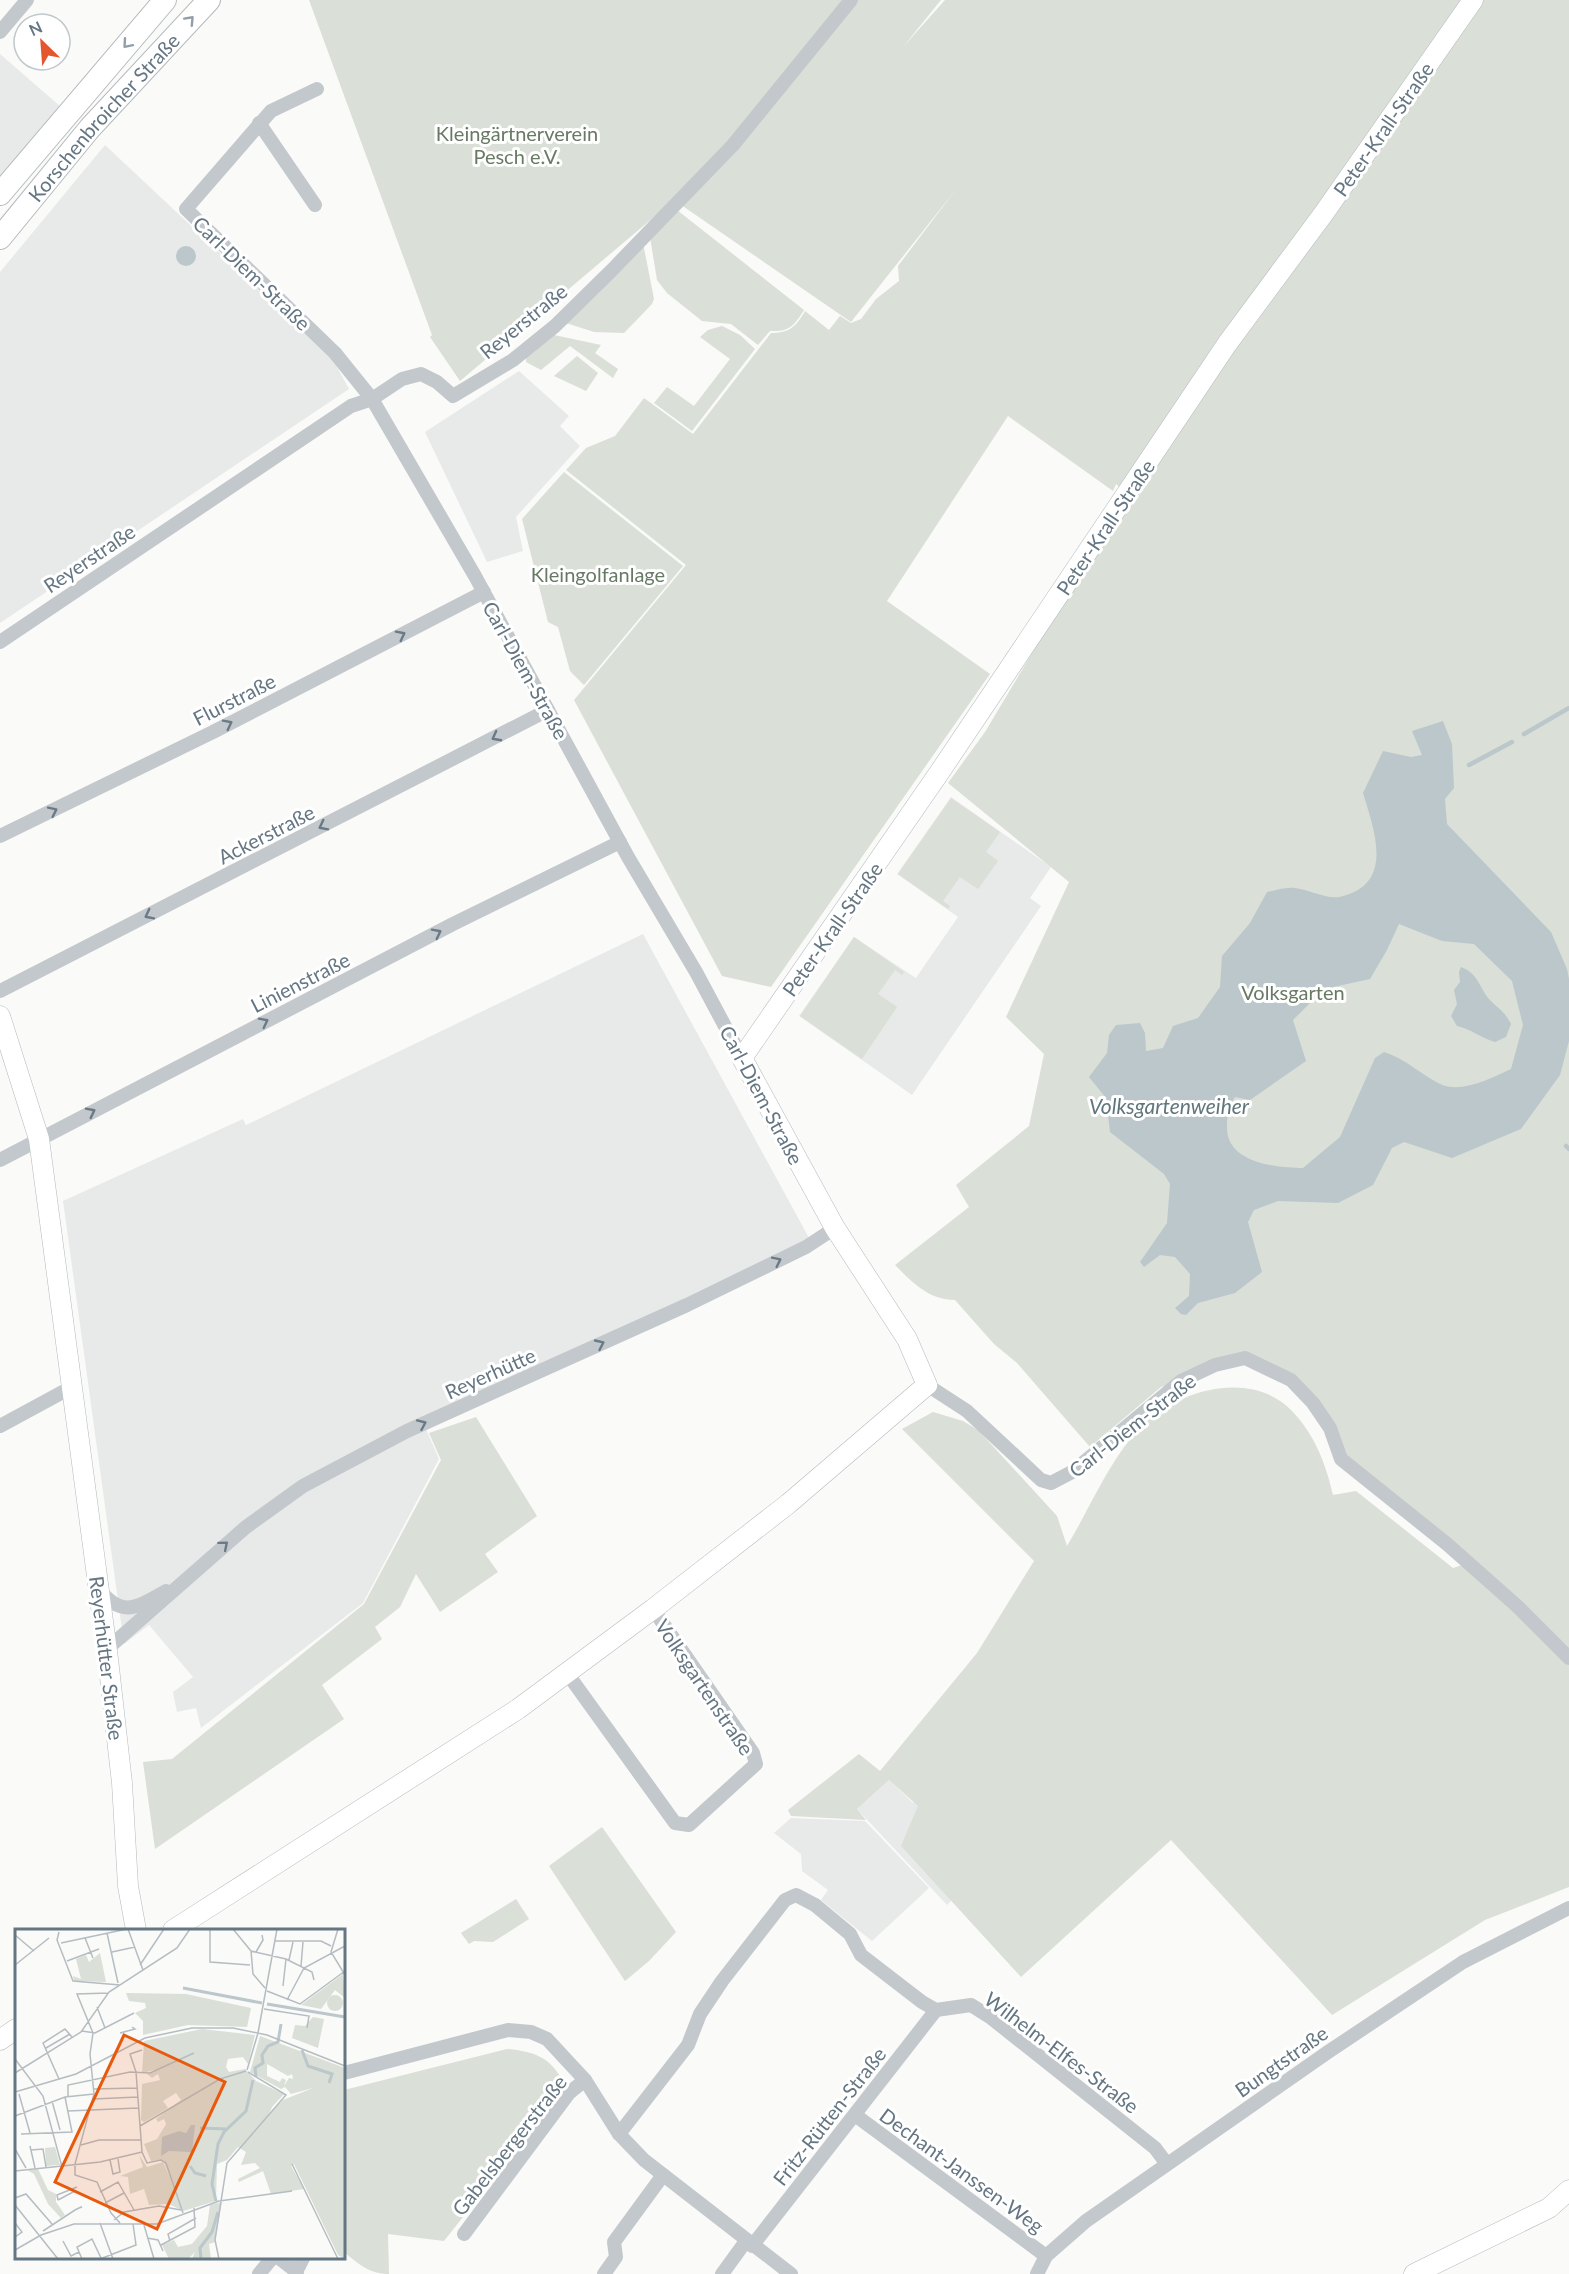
<svg xmlns="http://www.w3.org/2000/svg" width="1569" height="2274" font-family="Lato,sans-serif">
	<style>
		.built { fill: #e8e9e9 }
		.green { fill: #dadfd7 }
		.water { fill: #bbc7cb; fill-rule: evenodd }
		.lines { fill: none; stroke-linecap: round; stroke-linejoin: round }
		.stream { stroke: #bbc7cb; stroke-width: 4.5 }
		.secondary-casing { stroke: #b3babf; stroke-width: 21 }
		.primary-casing { stroke: #b5babe; stroke-width: 24 }
		.street { stroke: #c3c8cc; stroke-width: 14 }
		.secondary { stroke: #fff; stroke-width: 20 }
		.primary { stroke: #fff; stroke-width: 22 }
		.oneway { stroke: #939fa8 }
		.oneway2 { stroke: #6a7a87 }
		.labels { text-anchor: middle; dominant-baseline: central; stroke-width: 6; stroke-linejoin: round; paint-order: stroke }
		.street-label { font-size: 20px; fill: #657683; stroke: #fff }
		.park-label { font-size: 20px; fill: #687a64; stroke: #fff }
		.water-label { font-size: 21px; font-style: italic; fill: #60757c; stroke: #fff }
		.inset-river { fill: none; stroke: #bbc7cb; stroke-width: 3 }
		.inset-road { fill: none; stroke: #b5bdc2; stroke-width: 1.5 }
		.view { fill: #e8590c; fill-opacity: 0.15; stroke: #e8590c; stroke-width: 3 }
		.inset-edge { fill: none; stroke: #657683; stroke-width: 3 }
	</style>
	<rect width="100%" height="100%" fill="#fafaf8"/>
	<g class="built">
		<polygon points="0,54 61,107 0,181"/>
		<polygon points="105,145 332,358 349,389 0,623 0,272"/>
		<polygon points="519,371 569,416 560,426 580,446 516,517 523,551 487,562 425,432"/>
		<polygon points="951,797 1051,867 1030,898 1041,906 912,1095 799,1016 854,937 916,978 931,956 958,917 897,874"/>
		<polygon points="643,934 814,1247 426,1429 439,1459 363,1603 201,1728 196,1708 177,1712 173,1692 193,1677 149,1625 124,1644 63,1201 243,1119 246,1125"/>
		<polygon points="961,1728 1043,1813 947,1905 857,1809 889,1780 913,1803"/>
		<polygon points="791,1818 865,1821 929,1888 872,1941 821,1900 828,1890 802,1871 801,1854 774,1833"/>
	</g>
	<g class="green">
		<path d="M309 0H941L903 47 945 0H1569V1887L1485 1920 1332 2015 1171 1840 1021 1977 901 1846 918 1806 889 1780 857 1809 866 1820 791 1816 788 1810 859 1754 880 1771 977 1653 1034 1561 902 1429 933 1412 963 1421 978 1430 1057 1516 1067 1546C1092 1505 1110 1457 1145 1423 1182 1389 1251 1370 1291 1410 1314 1433 1326 1464 1333 1495L1356 1491 1453 1568 1468 1563 1341 1459 1330 1428 1291 1380 1245 1358 1161 1387 1090 1447 1017 1363 994 1344 955 1300C929 1300 913 1283 895 1265L969 1207 956 1185 1029 1126 1044 1054 1006 1017 1069 882 948 783 985 732 1127 494 1116 484 1113 491 1008 416 887 601 990 674 771 987 722 976 574 700 686 565 566 470 586 448 615 436 644 398 693 434 771 333C789 333 796 327 805 311L829 330 840 316 851 323 861 319 876 299 899 281 898 266 957 188 851 322 674 200 460 381 430 337 432 335Z"/>
		<path d="M677 210 804 310C794 326 789 332 770 331L758 345 731 324 702 321 667 293 657 280 650 237Z"/>
		<polygon points="643,243 654,299 652,304 624,333 594,332 563,322"/>
		<polygon points="722,326 740,335 755,349 692,431 654,403 667,387 694,406 730,359 700,337 708,330"/>
		<polygon points="554,335 601,345 595,353 618,369 613,378 570,346 541,370 526,362 526,358"/>
		<polygon points="577,356 598,373 586,391 554,376"/>
		<polygon points="564,472 683,566 584,685 570,671 558,627 548,622 522,519"/>
		<polygon points="951,798 1000,832 986,852 998,861 978,889 960,877 943,901 950,906 948,909 898,874"/>
		<polygon points="854,937 904,972 902,975 895,970 878,994 897,1007 862,1059 800,1016"/>
		<polygon points="476,1417 537,1516 485,1554 498,1572 440,1612 416,1574 400,1607 375,1627 382,1639 322,1685 344,1719 155,1849 143,1762 172,1759 364,1604 441,1460 429,1433"/>
		<polygon points="602,1827 676,1932 649,1961 625,1981 549,1866"/>
		<polygon points="516,1899 529,1919 493,1942 474,1941 469,1944 461,1933"/>
		<path d="M507 2049C537 2052 552 2058 566 2087L444 2241 388 2234 389 2274C369 2274 359 2264 344 2252V2090Z"/>
	</g>
	<g class="water">
		<circle cx="186" cy="256" r="10"/>
		<path d="M1443 721 1452 744 1454 788 1445 799 1447 824 1551 932 1567 969 1569 979V1041L1560 1075 1521 1129 1452 1158 1404 1142 1392 1148 1373 1185 1338 1203 1278 1201 1254 1210 1248 1222 1262 1272 1235 1293 1198 1303 1186 1315 1181 1314 1175 1308 1189 1296 1190 1274 1175 1257 1160 1255 1144 1267 1140 1262 1167 1223 1170 1184 1164 1174 1110 1132 1106 1098 1089 1077 1107 1053 1109 1035 1116 1025 1140 1023 1145 1033 1146 1051 1163 1048 1173 1026 1198 1018 1220 987 1222 956 1250 923 1267 892C1275 891 1285 887 1294 888 1307 889 1326 899 1339 897 1396 885 1374 830 1363 793L1383 751 1411 757 1422 755 1412 731ZM1399 924 1442 941 1474 944 1512 981 1523 1025 1511 1069C1492 1078 1461 1094 1440 1084 1420 1074 1406 1059 1384 1052L1375 1058 1340 1137 1303 1168C1277 1168 1227 1163 1227 1128 1227 1114 1228 1108 1235 1097L1250 1100 1306 1061 1293 1020 1324 989 1370 979 1387 950Z"/>
		<path d="M1461 967C1480 974 1479 990 1492 1002 1501 1011 1504 1011 1511 1024L1506 1037 1495 1042C1481 1038 1471 1029 1457 1026L1451 1016 1457 1004 1454 990 1460 982 1459 972Z"/>
	</g>
	<g class="lines">
		<g class="stream">
			<polyline points="1524,734 1569,708"/>
			<polyline points="1469,765 1512,742"/>
			<polyline points="1566,1146 1569,1149"/>
		</g>
		<defs>
			<g id="secondary">
				<polyline points="0,1016 39,1139 108,1659 122,1783 128,1886 136,1930"/>
				<polyline points="173,1930 518,1709 653,1609 788,1504 927,1385 907,1339 835,1228 742,1058 939,773 1227,344 1324,213 1473,0"/>
				<polyline points="0,2040 16,2029"/>
				<polyline points="1414,2274 1549,2208 1569,2190"/>
			</g>
			<g id="primary">
				<polyline points="0,194 165,0"/>
				<path id="s1" d="M0 238 90 128 209 0"/>
			</g>
		</defs>
		<use href="#secondary" class="secondary-casing"/>
		<use href="#primary" class="primary-casing"/>
		<g class="street">
			<polyline points="0,32 27,0"/>
			<polyline points="317,89 271,111 186,209 335,353 372,399 475,576 628,857 696,972 742,1058"/>
			<polyline points="259,123 315,205"/>
			<polyline points="0,642 351,406 372,399 402,379 421,374 437,382 453,396 513,360 555,326 612,270 733,145 851,0"/>
			<polyline points="0,836 213,732 484,592"/>
			<polyline points="0,991 548,710"/>
			<polyline points="0,1160 453,924 620,842"/>
			<polyline points="927,1385 967,1411 1041,1480 1051,1483 1072,1472 1181,1381 1215,1365 1245,1358 1291,1380 1313,1403 1330,1428 1341,1459 1447,1544 1517,1606 1569,1658"/>
			<polyline points="0,1426 72,1387"/>
			<path d="M99 1589C122 1619 138 1607 166 1591"/>
			<polyline points="107,1649 246,1527 303,1486 407,1431 687,1305 806,1247 835,1228"/>
			<polyline points="567,1673 675,1823 689,1825 756,1764 753,1753 653,1609"/>
			<polyline points="344,2073 508,2030 531,2032 547,2039 585,2080 619,2134 644,2160 791,2274"/>
			<polyline points="855,2115 1046,2256"/>
			<polyline points="619,2134 688,2045 700,2014 722,1981 785,1900 796,1895 815,1905 850,1934 861,1955 922,2002 936,2010 971,2005 990,2017 1155,2148 1167,2164"/>
			<polyline points="464,2234 569,2093 585,2080"/>
			<polyline points="752,2246 936,2010"/>
			<polyline points="279,2258 297,2272"/>
			<polyline points="259,2274 272,2258"/>
			<polyline points="295,2274 303,2258"/>
			<polyline points="604,2274 616,2257 614,2242 663,2175"/>
			<polyline points="722,2274 746,2241"/>
			<polyline points="1037,2274 1046,2256 1086,2221 1328,2052 1463,1962 1569,1908"/>
		</g>
		<use href="#secondary" class="secondary"/>
		<use href="#primary" class="primary"/>
	</g>
	<defs><path id="oneway-chevron" d="M-2-3.5L2.5 0L-2 3.5" fill="none" stroke-width="1.6" stroke-linecap="round" stroke-linejoin="round" transform="scale(1.5)"/></defs>
	<g class="oneway">
		<use href="#oneway-chevron" transform="translate(190 20) rotate(-47)"/>
		<use href="#oneway-chevron" transform="translate(127 44) rotate(131)"/>
	</g>
	<g class="oneway2">
		<use href="#oneway-chevron" transform="translate(401 635) rotate(-27)"/>
		<use href="#oneway-chevron" transform="translate(228 724) rotate(-27)"/>
		<use href="#oneway-chevron" transform="translate(496 737) rotate(152)"/>
		<use href="#oneway-chevron" transform="translate(53 811) rotate(-26)"/>
		<use href="#oneway-chevron" transform="translate(323 826) rotate(153)"/>
		<use href="#oneway-chevron" transform="translate(149 915) rotate(153)"/>
		<use href="#oneway-chevron" transform="translate(437 933) rotate(-27)"/>
		<use href="#oneway-chevron" transform="translate(264 1022) rotate(-27)"/>
		<use href="#oneway-chevron" transform="translate(91 1112) rotate(-27)"/>
		<use href="#oneway-chevron" transform="translate(777 1261) rotate(-26)"/>
		<use href="#oneway-chevron" transform="translate(600 1344) rotate(-25)"/>
		<use href="#oneway-chevron" transform="translate(422 1424) rotate(-24)"/>
		<use href="#oneway-chevron" transform="translate(224 1545) rotate(-40)"/>
	</g>
	<g class="labels">
		<g class="street-label">
			<text stroke="none"><textPath href="#s1" startOffset="159">Korschenbroicher Straße</textPath></text>
			<text transform="translate(1383 129) rotate(-55)">Peter-Krall-Straße</text>
			<text transform="translate(252 273) rotate(44)">Carl-Diem-Straße</text>
			<text transform="translate(523 321) rotate(-39)">Reyerstraße</text>
			<text transform="translate(1105 527) rotate(-56)">Peter-Krall-Straße</text>
			<text transform="translate(89 558) rotate(-34)">Reyerstraße</text>
			<text transform="translate(526 670) rotate(61)">Carl-Diem-Straße</text>
			<text transform="translate(234 699) rotate(-27)">Flurstraße</text>
			<text transform="translate(266 834) rotate(-27)">Ackerstraße</text>
			<text transform="translate(832 929) rotate(-55)">Peter-Krall-Straße</text>
			<text transform="translate(300 982) rotate(-27)">Linienstraße</text>
			<text transform="translate(762 1095) rotate(62)">Carl-Diem-Straße</text>
			<text transform="translate(490 1373) rotate(-24)">Reyerhütte</text>
			<text transform="translate(1132 1425) rotate(-38)">Carl-Diem-Straße</text>
			<text transform="translate(107 1658) rotate(83)">Reyerhütter Straße</text>
			<text transform="translate(705 1687) rotate(56)">Volksgartenstraße</text>
			<text transform="translate(1062 2052) rotate(37)">Wilhelm-Elfes-Straße</text>
			<text transform="translate(1281 2061) rotate(-35)">Bungtstraße</text>
			<text transform="translate(829 2116) rotate(-52)">Fritz-Rütten-Straße</text>
			<text transform="translate(509 2145) rotate(-52)">Gabelsbergerstraße</text>
			<text transform="translate(962 2170) rotate(36)">Dechant-Janssen-Weg</text>
		</g>
		<g class="park-label">
			<text x="517" y="133">Kleingärtnerverein<tspan x="517" dy="23">Pesch e.V.</tspan></text>
			<text x="598" y="574">Kleingolfanlage</text>
			<text x="1293" y="992">Volksgarten</text>
		</g>
		<g class="water-label">
			<text x="1169" y="1105">Volksgartenweiher</text>
		</g>
	</g>
	<g transform="translate(15 1929)">
		<rect width="330" height="330" fill="#fafaf8"/>
		<path d="M85 24 91 53 59 52 58 47 66 50 61 30 71 26 74 33ZM328 45 330 69 320 61 306 80 286 76ZM111 64 171 65 236 79 232 98 173 96 128 106V92L120 84 131 79 130 74 114 72ZM312 74a8 8 0 1 1 16 0a8 8 0 1 1-16 0ZM298 88 309 90 303 119 277 109 280 96 290 97ZM187 100 240 106 233 135 228 128 213 130 211 138 214 143 230 140 241 152 269 165 257 178 254 185 268 171 298 159 276 165 270 158 266 160 235 143 245 107 330 139V330L323 326 279 235 276 237 289 260 256 265 248 242 224 253 223 250 245 239 240 234 226 236 231 223 223 218 212 231 202 235 201 272 168 282 154 275 134 276 129 260 115 265 113 248 105 247 128 238 124 226 132 238 148 233 156 251 148 231 136 232 129 215 142 210 151 195 149 190 143 193 141 190 166 171 161 164 148 172 153 179 129 193 126 191 127 155 145 151 143 145 137 149 132 145 144 140 127 144 129 112ZM252 135 273 147 277 145 278 150 274 149 269 157 271 151 267 149 265 153 252 147ZM40 218 45 236 31 237 30 219ZM23 240 33 261 41 265V273L50 286 46 289 33 275 19 245 12 241ZM207 273 200 313 194 315 196 330H177L180 323 173 330H154L147 316 159 311 163 318 177 315 192 297 195 276Z" fill="#dadfd7" fill-rule="evenodd"/>
		<path d="M176 196H180L177 223 154 222 146 227 147 208 164 202 171 204Z" fill="#bbc7cb"/>
		<path class="inset-river" d="M168 59 247 74M252 75 330 88M287 121 293 137 317 145 314 154M241 148 240 139 248 134 247 126 253 117 263 113 266 95M185 199 211 200M175 237 180 244 191 247M201 272 197 255 203 215 209 203 231 182 238 151M186 330 185 319 197 303 203 283"/>
		<path class="inset-road" d="M113 0 128 41M195 0V33L235 36M218 0 236 22 271 30 297 43 299 51M323 0 316 23 330 46M44 3 42 11 58 52 105 56M92 4 103 54M0 6 19 22M70 9 78 29M260 12H306L316 17M46 14 112 0M236 22 238 45 250 59M97 23 120 18M241 23 248 11 247 6M274 31 278 13M52 32 84 20M0 36 34 9M125 36 149 0M286 37 288 13M268 57 271 30M252 62 285 75 330 42M272 71 289 39 330 17M82 78 90 99M249 80 294 87 292 99M67 102 80 104 119 84M78 104 75 125 79 165 60 235V246L82 253 96 284 105 294M78 104 62 65 93 64M105 104 120 100 117 98M243 104 262 0M31 119 55 105M127 121 115 125 121 143 127 223 132 234 146 231 151 234 168 284M0 130 28 167 47 238M232 141 243 104M0 144 66 103 94 63 162 19 175 0M44 150 28 114 50 100 57 108M79 160 122 159M0 163 61 145 130 109 177 99H218L252 106 330 137M4 165 15 204M53 168V156L115 143 135 144 179 124M78 170 123 168M37 172 45 201M53 182 123 179M0 187 50 168 79 165M125 197 205 150 231 142M6 205 57 203 50 168M66 216 84 211H126M15 217 20 239M0 220 11 239M16 221 28 220 31 238M95 231 98 245 105 243 103 230M277 235 323 330M0 242 85 233 127 223M85 263 103 253 119 281M0 269 11 265 37 295M43 271 42 266 62 258M43 271 60 262M90 274 109 264M0 276 43 330M99 291 109 283 144 277 166 281M0 294 7 303 0 308M85 294 98 330M129 296 139 330M28 302 60 281 66 278H67L64 279M132 309 143 311 148 322M48 312 56 327 64 323M155 312 153 305 181 289M146 316 180 298 179 279M0 321 26 306 59 295H142L204 272 277 262M67 330 62 318 77 310 86 329M85 330 121 316 118 295M204 330 200 311 212 234 271 166 233 143"/>
		<path class="view" d="M109 106 210 153 142 300 40 253Z"/>
		<rect width="330" height="330" class="inset-edge"/>
	</g>
	<g transform="translate(42 42) rotate(335)"><circle r="28" fill="#ffffff" stroke="#c1c8cd" stroke-width="1.5"/>
	<path d="M0-4.5L10 22L0 15L-10 22Z" fill="#e4572e"/>
	<text y="-9" font-size="16" font-weight="bold" text-anchor="middle" fill="#657683">N</text>
	</g>
</svg>
